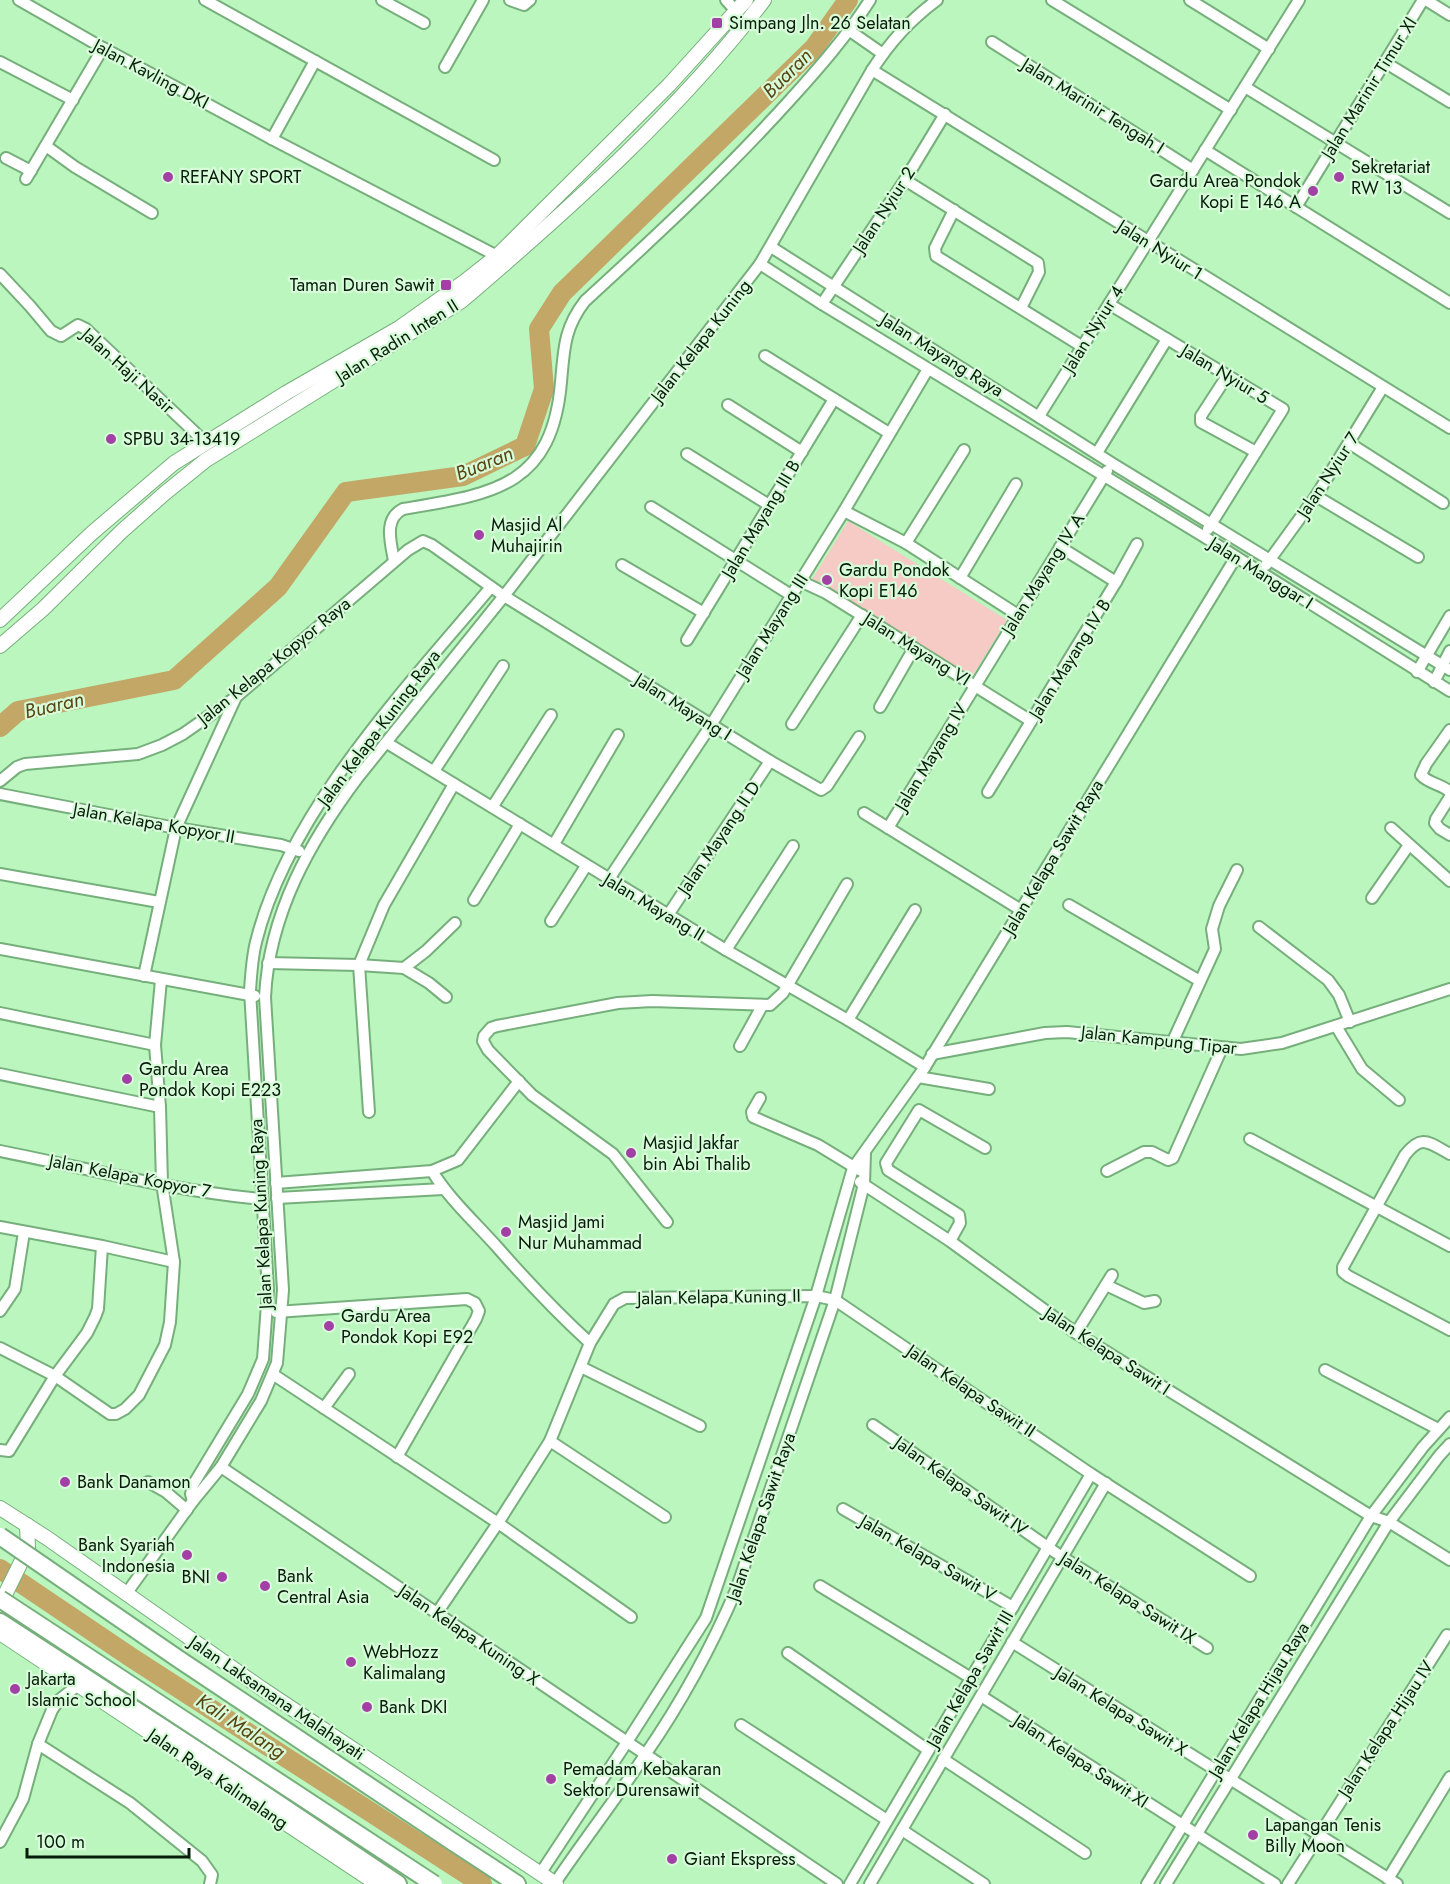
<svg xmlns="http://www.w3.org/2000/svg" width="1450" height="1884" viewBox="0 0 1450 1884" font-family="Jost,sans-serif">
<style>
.green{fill:#f6cac5}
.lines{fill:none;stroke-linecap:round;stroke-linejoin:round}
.river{stroke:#c3a767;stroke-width:20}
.minor-casing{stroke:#76af7b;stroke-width:14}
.major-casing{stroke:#76af7b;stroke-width:16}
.highway-casing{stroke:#76af7b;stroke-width:20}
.minor{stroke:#fff;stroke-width:10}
.major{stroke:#fff;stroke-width:14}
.highway{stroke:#fff;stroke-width:16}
.highway-bridge-casing{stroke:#76af7b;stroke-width:20;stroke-linecap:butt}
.highway-bridge{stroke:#fff;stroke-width:16}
.poi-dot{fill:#a340a6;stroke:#d8fcda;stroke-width:2}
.labels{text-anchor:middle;stroke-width:4.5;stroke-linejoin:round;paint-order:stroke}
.poi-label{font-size:18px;fill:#061d09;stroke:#d8fcda;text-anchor:start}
.street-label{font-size:18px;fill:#061d09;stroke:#d8fcda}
.water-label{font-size:20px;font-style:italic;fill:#594513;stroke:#d8fcda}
</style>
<rect width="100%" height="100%" fill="#baf6be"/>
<polygon class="green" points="848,521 1007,620 970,680 811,581"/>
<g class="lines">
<g class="river">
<polyline points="0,727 18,711 174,680 278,587 346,492 463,476 525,446 544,389 539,329 562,293 814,48 848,0"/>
<polyline points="0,1569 132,1658 482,1884"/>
</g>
<g class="minor-casing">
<g id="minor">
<polyline points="19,0 103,48 272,139 497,256"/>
<polyline points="205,0 494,160"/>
<polyline points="382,0 424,23"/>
<polyline points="510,0 524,5 530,0"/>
<polyline points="726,0 736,11"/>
<polyline points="1052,0 1231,110"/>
<polyline points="1190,0 1269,49"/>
<polyline points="1426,0 1450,15"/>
<polyline points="850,31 883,54"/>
<polyline points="992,42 1193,170"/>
<polyline points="0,62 73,100"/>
<polyline points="1386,63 1450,102"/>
<polyline points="445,67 483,0"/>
<polyline points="872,70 1450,428"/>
<polyline points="1245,87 1450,213"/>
<polyline points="272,139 315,61"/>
<polyline points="46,146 75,167 152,213"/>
<polyline points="1205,150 1450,303"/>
<polyline points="6,158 31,171"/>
<polyline points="26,179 103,48"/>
<polyline points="905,180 1038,263 1039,272 1021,308"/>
<polyline points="1296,207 1423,0"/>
<polyline points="954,210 935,248 936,256 1083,347"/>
<polyline points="771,247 1113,464 1450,670"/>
<polyline points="760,264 822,304 1203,536 1450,691"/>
<polyline points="0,274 30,306 51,331 61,336 78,325 86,329 205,442"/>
<polyline points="822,304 905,180 945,114"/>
<polyline points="1109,304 1283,409 1208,529"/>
<polyline points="765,356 889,433"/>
<polyline points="1227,376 1201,416 1201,422 1256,452"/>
<polyline points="728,405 802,452"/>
<polyline points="1039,416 1299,0"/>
<polyline points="1349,443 1443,503"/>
<polyline points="1097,453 1167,339"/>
<polyline points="687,454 769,505"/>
<polyline points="1316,496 1418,557"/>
<polyline points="651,507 791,595"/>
<polyline points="844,511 906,543 1018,615"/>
<polyline points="906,543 964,450"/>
<path d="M394 561C391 543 383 519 403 509 492 494 552 488 561 382 564 349 564 328 585 301 656 236 726 171 790 100 819 68 847 36 870 0"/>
<polyline points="622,565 704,613"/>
<polyline points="1266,565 1316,496 1383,387"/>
<polyline points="960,578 1016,484"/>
<polyline points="800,581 826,593 1031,721"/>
<polyline points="1116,582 1137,544"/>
<polyline points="687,640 834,399"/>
<polyline points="1417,672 1450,616"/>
<polyline points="1434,682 1450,651"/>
<polyline points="880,707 914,648"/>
<polyline points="792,724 862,615"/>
<path d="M1450 730 1426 764 1421 775C1429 784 1442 784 1450 792"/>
<polyline points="387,743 726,950 848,1020 925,1067"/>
<polyline points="434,771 503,666"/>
<polyline points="0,781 17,767 25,764 138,754 162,745 183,734 236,697 408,550 423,541 432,545 504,596 770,761 821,790 827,786 859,737"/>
<polyline points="988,792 1116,582 1060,547"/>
<polyline points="0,794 176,828 281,845 299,851"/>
<polyline points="1450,797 1436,819 1435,823 1440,829 1450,835"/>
<polyline points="493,806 551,715"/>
<polyline points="864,813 1021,910"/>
<polyline points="888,828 1107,471"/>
<polyline points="1391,828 1450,881"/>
<polyline points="554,844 618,735"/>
<polyline points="0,874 159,902"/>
<polyline points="609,879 711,725 844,511 928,369"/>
<polyline points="1372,898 1409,845"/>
<polyline points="474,900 520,824"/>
<polyline points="1069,905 1200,981"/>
<polyline points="668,915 770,761"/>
<polyline points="551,921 586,866"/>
<polyline points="1259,927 1328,980 1339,995 1350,1022"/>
<polyline points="0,949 255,996"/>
<polyline points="726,950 793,846"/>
<polyline points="268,963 359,965 404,968 429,983 446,997"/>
<polyline points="404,968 426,951 455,923"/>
<polyline points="144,976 176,828 236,697"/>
<polyline points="0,1013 155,1045"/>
<polyline points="848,1020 915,910"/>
<polyline points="1336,1026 1362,1069 1399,1100"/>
<polyline points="1172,1043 1215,949 1212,929 1219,906 1237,870"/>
<polyline points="740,1046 762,1006"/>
<polyline points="932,1054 1045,1033 1067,1032 1241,1049 1282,1043 1450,989"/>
<polyline points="0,1074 160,1107"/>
<polyline points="918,1077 989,1089"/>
<polyline points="760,1098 752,1112 753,1117 818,1145 859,1170"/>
<polyline points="369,1112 359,965 384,905 454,784"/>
<polyline points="1250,1139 1450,1246"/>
<path d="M0 1151C86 1168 174 1191 261 1199"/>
<path d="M1450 1154C1429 1143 1422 1133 1405 1155L1343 1267V1272L1348 1276 1450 1330"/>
<path d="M432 1171C450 1200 475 1222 498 1248 527 1281 557 1313 590 1343"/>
<polyline points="1107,1171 1144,1152 1152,1152 1168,1160 1173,1158 1222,1048"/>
<polyline points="860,1182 950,1241 1076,1333 1371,1516 1389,1522 1450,1560"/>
<polyline points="276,1183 432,1171 458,1160 519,1081"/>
<polyline points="277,1198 443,1189"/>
<polyline points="667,1222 613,1154 532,1095 488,1050 483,1041 484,1036 491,1028 497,1026 618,1003 652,1001 770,1005 783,993 847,884"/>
<polyline points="0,1227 102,1246 174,1262"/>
<polyline points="950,1241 960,1223 959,1215 888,1170 886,1163 919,1110 985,1148"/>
<polyline points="1106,1285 1144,1303 1155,1301"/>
<polyline points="0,1311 15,1289 24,1232"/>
<polyline points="276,1312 467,1299 475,1303 479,1311 476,1319 397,1457"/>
<polyline points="1076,1333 1112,1275"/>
<polyline points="0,1348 55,1376 110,1414 116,1414 125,1409 139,1395 165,1345 170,1322 174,1262 162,1183 160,1107 155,1045 161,980"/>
<polyline points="581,1367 700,1426"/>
<polyline points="1325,1370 1438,1429"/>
<polyline points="274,1375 498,1523 631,1617"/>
<polyline points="324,1408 349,1374"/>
<polyline points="873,1425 1062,1557 1207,1648"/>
<polyline points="550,1441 665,1517"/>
<polyline points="0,1450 9,1451 55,1376 87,1333 95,1317 98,1309 102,1246"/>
<polyline points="221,1467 837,1884"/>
<polyline points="148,1482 166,1492 187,1510"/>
<path d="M193 1501 191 1494 193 1485 248 1394 263 1359 268 1290 250 991C251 975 252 958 256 942 288 812 407 687 491 587"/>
<polyline points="843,1509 1013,1607"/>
<polyline points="820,1586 971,1678"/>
<path d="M126 1594 193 1501 221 1467 261 1401 277 1363 283 1290 265 997C269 914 310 841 359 776L504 596 760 264 872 70C891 41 909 21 937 0"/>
<polyline points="437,1613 498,1523 550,1441 590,1343 614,1304 625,1298 816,1296 835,1300 1091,1474 1250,1576"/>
<polyline points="1012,1642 1397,1884"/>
<polyline points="788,1653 928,1750"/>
<polyline points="981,1696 1275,1884"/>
<polyline points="741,1725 887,1820"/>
<polyline points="38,1744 130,1803 202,1861 212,1875 210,1884"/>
<polyline points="943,1759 1085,1853"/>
<polyline points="902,1830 984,1884"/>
<polyline points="0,1842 23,1799 38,1744 52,1710 58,1701 78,1685"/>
<polyline points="540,1874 627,1742 706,1618 816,1296 853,1168 925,1067 1236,557"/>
<polyline points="1388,1879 1450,1777"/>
<path d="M555 1883C584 1840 616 1799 645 1755 681 1703 711 1648 736 1590L835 1300 864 1184 865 1153"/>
<polyline points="850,1884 1091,1474"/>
<polyline points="870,1884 1106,1483"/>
<polyline points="1147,1884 1371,1516 1423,1447 1450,1417"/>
<polyline points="1166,1884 1389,1522 1439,1456 1450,1444"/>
<polyline points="1288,1884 1447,1635"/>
</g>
</g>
<g class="major-casing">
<g id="major">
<polyline points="0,620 92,533 174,463 286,393 399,328 464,282 497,256 669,85 746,0"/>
<path d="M0 646 43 609 122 531 165 493 206 460 460 302 472 292C576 203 680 109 764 0"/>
<polyline points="0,1508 47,1538 261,1688 556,1884"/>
<polyline points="0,1605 28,1548 27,1525"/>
<polyline points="0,1633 377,1884"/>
</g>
</g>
<g class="highway-casing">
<g id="highway">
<polyline points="0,1622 231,1772 398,1884"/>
<polyline points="453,1842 517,1884"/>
</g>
</g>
<use href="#minor" class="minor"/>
<use href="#major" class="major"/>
<use href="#highway" class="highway"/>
<g class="highway-bridge-casing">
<g id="highway-bridge">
<polyline points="0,1536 177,1658 453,1842"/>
<polyline points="0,1599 434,1884"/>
</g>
</g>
<use href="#highway-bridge" class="highway-bridge"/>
</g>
<g class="poi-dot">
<rect x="711" y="17" width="12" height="12" rx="3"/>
<circle cx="168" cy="177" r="6"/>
<circle cx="1339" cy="177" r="6"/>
<circle cx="1313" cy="191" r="6"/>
<rect x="440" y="279" width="12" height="12" rx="3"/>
<circle cx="111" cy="439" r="6"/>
<circle cx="479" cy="535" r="6"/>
<circle cx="827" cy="580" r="6"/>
<circle cx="127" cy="1079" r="6"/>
<circle cx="631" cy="1153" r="6"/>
<circle cx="506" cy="1232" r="6"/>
<circle cx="329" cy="1326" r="6"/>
<circle cx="65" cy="1482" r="6"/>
<circle cx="187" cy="1555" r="6"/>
<circle cx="222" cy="1577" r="6"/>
<circle cx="265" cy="1586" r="6"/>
<circle cx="351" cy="1662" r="6"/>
<circle cx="15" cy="1689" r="6"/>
<circle cx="367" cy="1707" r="6"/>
<circle cx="551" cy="1779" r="6"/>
<circle cx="1253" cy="1835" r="6"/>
<circle cx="672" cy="1859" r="6"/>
</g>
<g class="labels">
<g class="poi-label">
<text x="729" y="29">Simpang Jln. 26 Selatan</text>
<text x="1351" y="173">Sekretariat<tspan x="1351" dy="21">RW 13</tspan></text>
<text x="180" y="183">REFANY SPORT</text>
<text x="1301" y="187" text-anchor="end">Gardu Area Pondok<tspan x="1301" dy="21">Kopi E 146 A</tspan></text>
<text x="434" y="291" text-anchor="end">Taman Duren Sawit</text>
<text x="123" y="445">SPBU 34-13419</text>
<text x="491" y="531">Masjid Al<tspan x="491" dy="21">Muhajirin</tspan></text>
<text x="839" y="576">Gardu Pondok<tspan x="839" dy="21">Kopi E146</tspan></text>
<text x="139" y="1075">Gardu Area<tspan x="139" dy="21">Pondok Kopi E223</tspan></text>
<text x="643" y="1149">Masjid Jakfar<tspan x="643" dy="21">bin Abi Thalib</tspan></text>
<text x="518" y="1228">Masjid Jami<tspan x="518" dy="21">Nur Muhammad</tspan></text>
<text x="341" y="1322">Gardu Area<tspan x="341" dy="21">Pondok Kopi E92</tspan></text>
<text x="77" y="1488">Bank Danamon</text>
<text x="175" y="1551" text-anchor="end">Bank Syariah<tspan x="175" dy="21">Indonesia</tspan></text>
<text x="277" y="1582">Bank<tspan x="277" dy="21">Central Asia</tspan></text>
<text x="210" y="1583" text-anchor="end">BNI</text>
<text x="363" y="1658">WebHozz<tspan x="363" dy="21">Kalimalang</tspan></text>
<text x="27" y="1685">Jakarta<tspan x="27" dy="21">Islamic School</tspan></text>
<text x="379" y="1713">Bank DKI</text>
<text x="563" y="1775">Pemadam Kebakaran<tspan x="563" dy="21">Sektor Durensawit</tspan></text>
<text x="1265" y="1831">Lapangan Tenis<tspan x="1265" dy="21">Billy Moon</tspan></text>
<text x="684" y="1865">Giant Ekspress</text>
</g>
<g class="street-label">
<text transform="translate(151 74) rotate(28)" y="6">Jalan Kavling DKI</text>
<text transform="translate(1369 88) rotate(-58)" y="6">Jalan Marinir Timur XI</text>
<text transform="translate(1093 106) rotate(32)" y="6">Jalan Marinir Tengah I</text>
<text transform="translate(884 210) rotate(-57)" y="6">Jalan Nyiur 2</text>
<text transform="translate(1160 250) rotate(32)" y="6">Jalan Nyiur 1</text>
<text transform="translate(1093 329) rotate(-58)" y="6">Jalan Nyiur 4</text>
<text transform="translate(397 341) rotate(-32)" y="6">Jalan Radin Inten II</text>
<text transform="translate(701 341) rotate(-52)" y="6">Jalan Kelapa Kuning</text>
<text transform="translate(942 355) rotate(32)" y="6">Jalan Mayang Raya</text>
<text transform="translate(128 371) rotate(42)" y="6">Jalan Haji Nasir</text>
<text transform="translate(1225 374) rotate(31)" y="6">Jalan Nyiur 5</text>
<text transform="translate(1328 475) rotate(-57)" y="6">Jalan Nyiur 7</text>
<text transform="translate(761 519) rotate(-59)" y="6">Jalan Mayang III B</text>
<text transform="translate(1261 573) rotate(32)" y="6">Jalan Manggar I</text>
<text transform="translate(1043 574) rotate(-58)" y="6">Jalan Mayang IV A</text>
<text transform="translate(772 626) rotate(-58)" y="6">Jalan Mayang III</text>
<text transform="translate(917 649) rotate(32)" y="6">Jalan Mayang VI</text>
<text transform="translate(1070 659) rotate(-58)" y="6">Jalan Mayang IV B</text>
<text transform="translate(274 661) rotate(-39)" y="6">Jalan Kelapa Kopyor Raya</text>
<text transform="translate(683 707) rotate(32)" y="6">Jalan Mayang I</text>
<text transform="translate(379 728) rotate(-53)" y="6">Jalan Kelapa Kuning Raya</text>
<text transform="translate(931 757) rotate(-59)" y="6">Jalan Mayang IV</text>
<text transform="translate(154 823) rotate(10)" y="6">Jalan Kelapa Kopyor II</text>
<text transform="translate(719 838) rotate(-56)" y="6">Jalan Mayang II D</text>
<text transform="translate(1053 857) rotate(-59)" y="6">Jalan Kelapa Sawit Raya</text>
<text transform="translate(654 907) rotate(31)" y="6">Jalan Mayang II</text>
<text transform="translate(1159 1040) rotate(6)" y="6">Jalan Kampung Tipar</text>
<text transform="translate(130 1176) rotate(11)" y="6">Jalan Kelapa Kopyor 7</text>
<text transform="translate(261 1214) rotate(-93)" y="6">Jalan Kelapa Kuning Raya</text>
<text transform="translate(719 1297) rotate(-1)" y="6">Jalan Kelapa Kuning II</text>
<text transform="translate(1107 1351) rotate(33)" y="6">Jalan Kelapa Sawit I</text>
<text transform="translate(971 1391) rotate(34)" y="6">Jalan Kelapa Sawit II</text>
<text transform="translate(961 1486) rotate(35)" y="6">Jalan Kelapa Sawit IV</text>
<text transform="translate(761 1517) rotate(-71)" y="6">Jalan Kelapa Sawit Raya</text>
<text transform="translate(928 1558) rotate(30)" y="6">Jalan Kelapa Sawit V</text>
<text transform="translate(1128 1598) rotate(32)" y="6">Jalan Kelapa Sawit IX</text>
<text transform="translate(469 1635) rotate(34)" y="6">Jalan Kelapa Kuning X</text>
<text transform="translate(970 1679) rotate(-60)" y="6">Jalan Kelapa Sawit III</text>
<text transform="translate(277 1698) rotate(34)" y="6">Jalan Laksamana Malahayati</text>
<text transform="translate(1259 1700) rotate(-59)" y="6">Jalan Kelapa Hijau Raya</text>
<text transform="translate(1121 1711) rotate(32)" y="6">Jalan Kelapa Sawit X</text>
<text transform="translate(1386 1729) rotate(-57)" y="6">Jalan Kelapa Hijau IV</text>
<text transform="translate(1081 1761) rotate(33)" y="6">Jalan Kelapa Sawit XI</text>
<text transform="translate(218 1779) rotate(34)" y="6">Jalan Raya Kalimalang</text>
</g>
<g class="water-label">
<text transform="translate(787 73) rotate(-45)" y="7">Buaran</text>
<text transform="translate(484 463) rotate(-22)" y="7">Buaran</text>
<text transform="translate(54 705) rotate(-13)" y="7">Buaran</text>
<text transform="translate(241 1726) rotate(33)" y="7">Kali Malang</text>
</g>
</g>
<path d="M27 1848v9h162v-9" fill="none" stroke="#061d09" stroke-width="3"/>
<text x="36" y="1848" font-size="18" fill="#061d09" stroke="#d8fcda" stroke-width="4.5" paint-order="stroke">100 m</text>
</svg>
